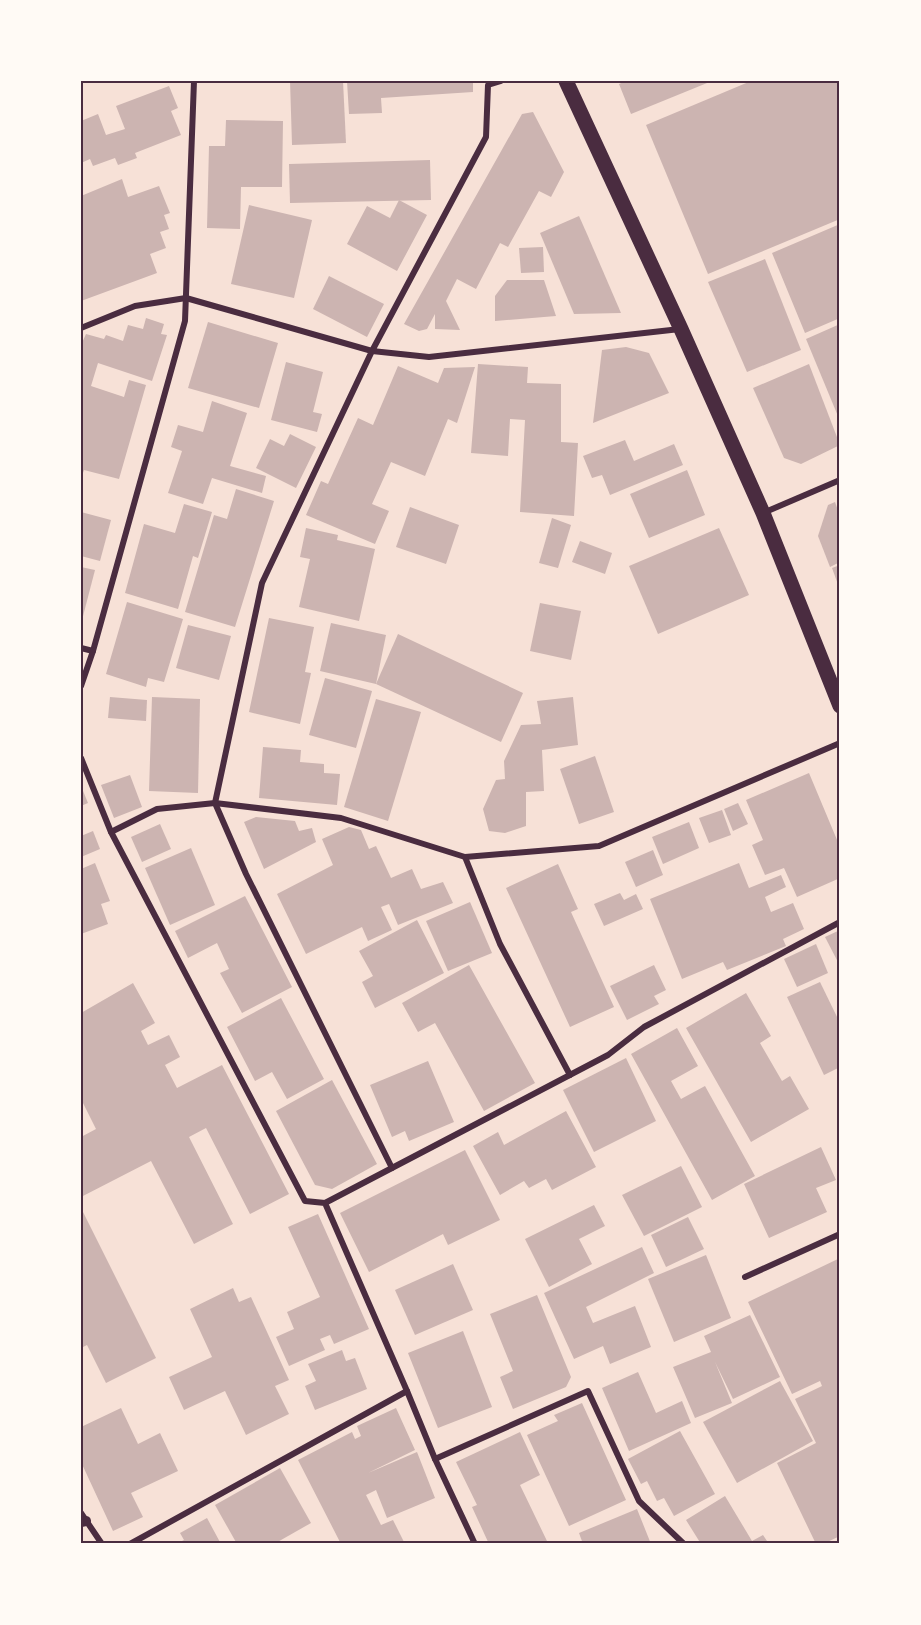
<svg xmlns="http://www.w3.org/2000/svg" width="921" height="1625" viewBox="0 0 921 1625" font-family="'Titillium Web',sans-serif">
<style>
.building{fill:#ccb4b1}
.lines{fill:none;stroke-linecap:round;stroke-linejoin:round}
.minor{stroke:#4a2c40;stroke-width:6}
.tertiary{stroke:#4a2c40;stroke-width:10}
.primary{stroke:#4a2c40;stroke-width:15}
.neatline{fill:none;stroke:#4a2c40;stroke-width:2}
</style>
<rect width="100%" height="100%" fill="#f7e1d7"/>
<g class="building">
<polygon points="290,81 343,81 346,143 292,145"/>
<polygon points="347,81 473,81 473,92 381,98 382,113 349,114"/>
<polygon points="626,81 712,81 631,114 619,84"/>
<polygon points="751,81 840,81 840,219 708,274 646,125"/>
<polygon points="169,86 178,108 171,111 181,135 135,153 137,158 118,165 115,158 93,166 90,159 81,163 81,121 98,114 106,135 125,129 116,106"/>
<polygon points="533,112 564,172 551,197 539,191 508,247 500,243 476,289 457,279 446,301 460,330 435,329 435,314 427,329 419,331 404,324 522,114"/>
<polygon points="226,120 283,121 282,187 241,187 240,229 207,228 209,146 225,146"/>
<polygon points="430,160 431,200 290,203 289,164"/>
<polygon points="122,179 128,197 159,186 170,213 164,215 169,229 160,232 166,248 150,254 157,273 81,301 81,196"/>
<polygon points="399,200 427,215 397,271 347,244 367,206 390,218"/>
<polygon points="249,205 312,220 294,298 231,284"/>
<polygon points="579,216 587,234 621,313 574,314 540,233"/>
<polygon points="840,224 840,248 837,249 840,255 840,318 805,333 772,253"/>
<polygon points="543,247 544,272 521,273 519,248"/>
<polygon points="765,259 801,350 747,372 708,282"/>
<polygon points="329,276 384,304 367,337 313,309"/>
<polygon points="507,280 544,280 556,316 495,321 495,296"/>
<polygon points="146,318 164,324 161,334 167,335 152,381 98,363 91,386 124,397 129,380 146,385 119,479 84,470 81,479 81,345 86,334 104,339 106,335 123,341 128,325 143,329"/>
<polygon points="208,322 278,343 259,408 188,388"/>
<polygon points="840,324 840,421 806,339"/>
<polygon points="626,347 649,353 669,393 593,423 602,350"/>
<polygon points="286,362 323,372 313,412 322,414 317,432 271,420"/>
<polygon points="478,364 528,367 527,383 561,384 561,442 578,443 574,516 520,512 525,420 510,419 508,456 471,453"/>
<polygon points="809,364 840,445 801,464 784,458 753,388"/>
<polygon points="398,366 438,383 444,368 475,367 457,423 448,419 425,476 391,462 372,504 389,511 375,544 306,515 321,481 328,484 358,418 373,425"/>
<polygon points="212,401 247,413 230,466 266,476 262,493 212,478 203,504 168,493 182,451 171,447 178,425 203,432"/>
<polygon points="290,434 316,447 296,488 256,468 270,439 284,446"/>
<polygon points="625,440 634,461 674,444 683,465 610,495 602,475 592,478 583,456"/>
<polygon points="687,470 705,515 649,538 630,494"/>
<polygon points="236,489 274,501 235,627 185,612 214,515 227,519"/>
<polygon points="835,502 840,516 840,562 830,567 818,536 828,505"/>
<polygon points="184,504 212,512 198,558 193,556 178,609 125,593 144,524 175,533"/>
<polygon points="410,507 459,525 446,564 396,547"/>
<polygon points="81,512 111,520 100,561 81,556"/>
<polygon points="552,518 571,525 558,568 539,563"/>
<polygon points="306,528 338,535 337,540 375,549 359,621 299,607 310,559 300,557"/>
<polygon points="719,528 749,595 658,634 629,566"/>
<polygon points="580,541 612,553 605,574 572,562"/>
<polygon points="840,565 840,590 832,568"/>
<polygon points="81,567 95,570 82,620 81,620"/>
<polygon points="127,602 183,619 164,682 148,678 146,687 106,674"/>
<polygon points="540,603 581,611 571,660 530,651"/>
<polygon points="269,618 314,627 305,672 311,673 300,724 249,712"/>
<polygon points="331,623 386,635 376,684 320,671"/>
<polygon points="188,625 231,636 219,680 176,668"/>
<polygon points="398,634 523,693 501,742 376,684"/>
<polygon points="325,678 372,691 356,748 309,735"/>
<polygon points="110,697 147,700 146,721 108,718"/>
<polygon points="152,697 200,699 198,793 149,791"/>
<polygon points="573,697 578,745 542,750 544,791 526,792 526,826 505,833 489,831 483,809 496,780 505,779 504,761 521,725 541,724 537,701"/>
<polygon points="376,699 421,712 388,821 344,807"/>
<polygon points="263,747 301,750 300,762 324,764 324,773 340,774 337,805 259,798"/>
<polygon points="595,756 614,812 579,824 560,769"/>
<polygon points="809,773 840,847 840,878 797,897 784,868 765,875 752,845 763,840 746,800"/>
<polygon points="130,775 142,807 114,818 101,785"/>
<polygon points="81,786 88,803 81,806"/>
<polygon points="738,803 748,824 733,831 724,809"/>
<polygon points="722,810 731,835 709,843 699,818"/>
<polygon points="256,817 295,821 299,831 312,828 316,842 264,869 244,822"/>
<polygon points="689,822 699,848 663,864 652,837"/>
<polygon points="160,824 171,849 142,862 131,837"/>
<polygon points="349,827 361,830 369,849 376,846 391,878 412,869 421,889 443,882 453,903 398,925 389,904 381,907 392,930 368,941 362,927 306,954 277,894 333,865 322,839"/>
<polygon points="93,831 100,849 81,857 81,836"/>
<polygon points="191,848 215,905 170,925 145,868"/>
<polygon points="653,850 663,875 636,887 625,862"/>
<polygon points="95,863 110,901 101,904 108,924 81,934 81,869"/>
<polygon points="739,863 749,888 781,875 786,887 765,897 771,912 793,903 804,929 783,939 786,946 727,970 723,962 682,979 650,899"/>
<polygon points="558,864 578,909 571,912 614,1007 570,1027 506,888"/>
<polygon points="620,893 624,900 636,894 643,909 604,926 594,904"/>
<polygon points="245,896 292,987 242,1013 220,973 229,969 217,943 188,958 175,931"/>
<polygon points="470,902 492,953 448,971 426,921"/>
<polygon points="417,920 444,973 375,1008 362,982 373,976 359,951"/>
<polygon points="840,930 840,966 825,937"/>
<polygon points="816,944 828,973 797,987 784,959"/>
<polygon points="469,965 535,1083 484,1111 435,1023 418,1032 402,1003"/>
<polygon points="654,965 666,990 654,996 659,1004 627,1020 610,986"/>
<polygon points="820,982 840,1023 840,1067 824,1075 787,997"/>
<polygon points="133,983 155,1023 141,1031 148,1045 169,1035 180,1057 165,1065 177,1088 222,1065 289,1194 250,1214 206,1128 189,1137 233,1224 194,1244 151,1161 81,1197 81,1137 96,1129 81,1099 81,1013"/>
<polygon points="746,993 771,1036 760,1043 782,1081 790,1076 809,1109 751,1142 686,1028"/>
<polygon points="281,998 324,1079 287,1099 272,1072 255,1081 227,1027"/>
<polygon points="677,1028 698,1066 671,1081 681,1099 705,1086 755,1176 712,1200 631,1054"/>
<polygon points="626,1058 656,1121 594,1152 563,1090"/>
<polygon points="428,1061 454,1122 409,1141 405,1131 392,1137 370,1085"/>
<polygon points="332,1080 377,1164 332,1189 315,1185 276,1111"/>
<polygon points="566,1111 596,1167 552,1190 546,1179 529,1188 524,1181 500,1195 473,1146 498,1132 504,1145"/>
<polygon points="821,1147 836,1180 816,1188 827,1212 769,1238 744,1184"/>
<polygon points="465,1150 500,1220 448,1245 443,1234 369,1272 340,1213"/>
<polygon points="681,1166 702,1207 644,1236 622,1195"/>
<polygon points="594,1205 605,1226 579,1239 592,1264 549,1287 525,1239"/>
<polygon points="81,1208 156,1358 106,1383 87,1345 81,1348"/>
<polygon points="318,1214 369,1329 334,1344 330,1335 320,1339 325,1350 289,1366 276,1337 294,1329 287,1312 320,1297 288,1227"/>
<polygon points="688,1217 704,1249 666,1267 651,1235"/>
<polygon points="642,1247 654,1273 586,1307 593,1323 635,1306 651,1347 610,1364 603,1346 574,1359 544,1293"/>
<polygon points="706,1255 731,1318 674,1342 648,1279"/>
<polygon points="840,1258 840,1536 823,1544 816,1544 777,1463 816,1443 795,1399 822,1386 820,1381 792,1394 748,1302"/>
<polygon points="453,1264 473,1310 415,1335 395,1290"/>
<polygon points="233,1288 239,1302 251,1297 289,1380 275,1386 289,1414 246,1435 225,1391 184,1410 169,1377 212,1357 190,1309"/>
<polygon points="537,1295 571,1377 566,1387 513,1409 500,1377 513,1371 490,1314"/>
<polygon points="750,1315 780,1377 733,1399 715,1362 732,1403 695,1418 673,1367 711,1352 704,1336"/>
<polygon points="463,1331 492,1407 438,1428 408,1353"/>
<polygon points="342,1350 346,1361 355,1358 367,1389 315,1410 305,1386 316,1381 308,1364"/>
<polygon points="638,1372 656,1413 682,1401 691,1423 629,1451 602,1388"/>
<polygon points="780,1381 813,1441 737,1483 703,1422"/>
<polygon points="582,1403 626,1500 569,1526 527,1435 558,1421 554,1415"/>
<polygon points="121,1408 138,1444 160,1433 178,1471 131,1493 143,1517 113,1531 81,1462 81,1427"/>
<polygon points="396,1408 415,1450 368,1473 417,1452 435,1498 387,1518 376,1490 366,1495 381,1525 393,1520 405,1544 341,1544 298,1460 352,1432 355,1439 361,1436 357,1426"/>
<polygon points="680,1431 715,1494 674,1516 664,1498 657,1501 647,1481 641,1484 628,1459"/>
<polygon points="520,1432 540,1475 520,1485 547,1541 542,1544 489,1544 472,1507 477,1505 456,1462"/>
<polygon points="280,1468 311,1523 274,1544 237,1544 215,1505"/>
<polygon points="725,1496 752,1541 763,1535 769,1544 701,1544 686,1520"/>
<polygon points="637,1509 651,1544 583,1544 579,1533"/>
<polygon points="207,1518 221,1544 176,1544 184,1540 180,1533"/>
</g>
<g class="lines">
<g class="minor">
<polyline points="501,81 488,85 486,137 372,351 429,357 680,329"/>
<polyline points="81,328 135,306 186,298 372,351 262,583 215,803 157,809 111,832"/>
<polyline points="763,513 840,480"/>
<polyline points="81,648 93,651"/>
<polyline points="81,686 93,651 185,321 194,81"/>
<polyline points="81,758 111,832 305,1201 325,1203 407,1391"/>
<polyline points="215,803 341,818 465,857 599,846 840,743"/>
<polyline points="215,803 246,874 392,1168"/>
<polyline points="465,857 500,944 570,1075"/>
<polyline points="325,1203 608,1055 644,1027 840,922"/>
<polyline points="745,1277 840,1234"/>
<polyline points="435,1459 588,1391 639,1501 684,1544"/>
<polyline points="81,1513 102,1544"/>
<polyline points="130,1544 407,1391 435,1459 475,1544"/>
</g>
<polyline class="tertiary" points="81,1522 86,1521"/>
<polyline class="primary" points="566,81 681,329 763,513 840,706"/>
</g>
<rect width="921" height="1625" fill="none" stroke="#fffaf5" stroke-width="165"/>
<rect x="82" y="82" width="756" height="1460" class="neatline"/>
</svg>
